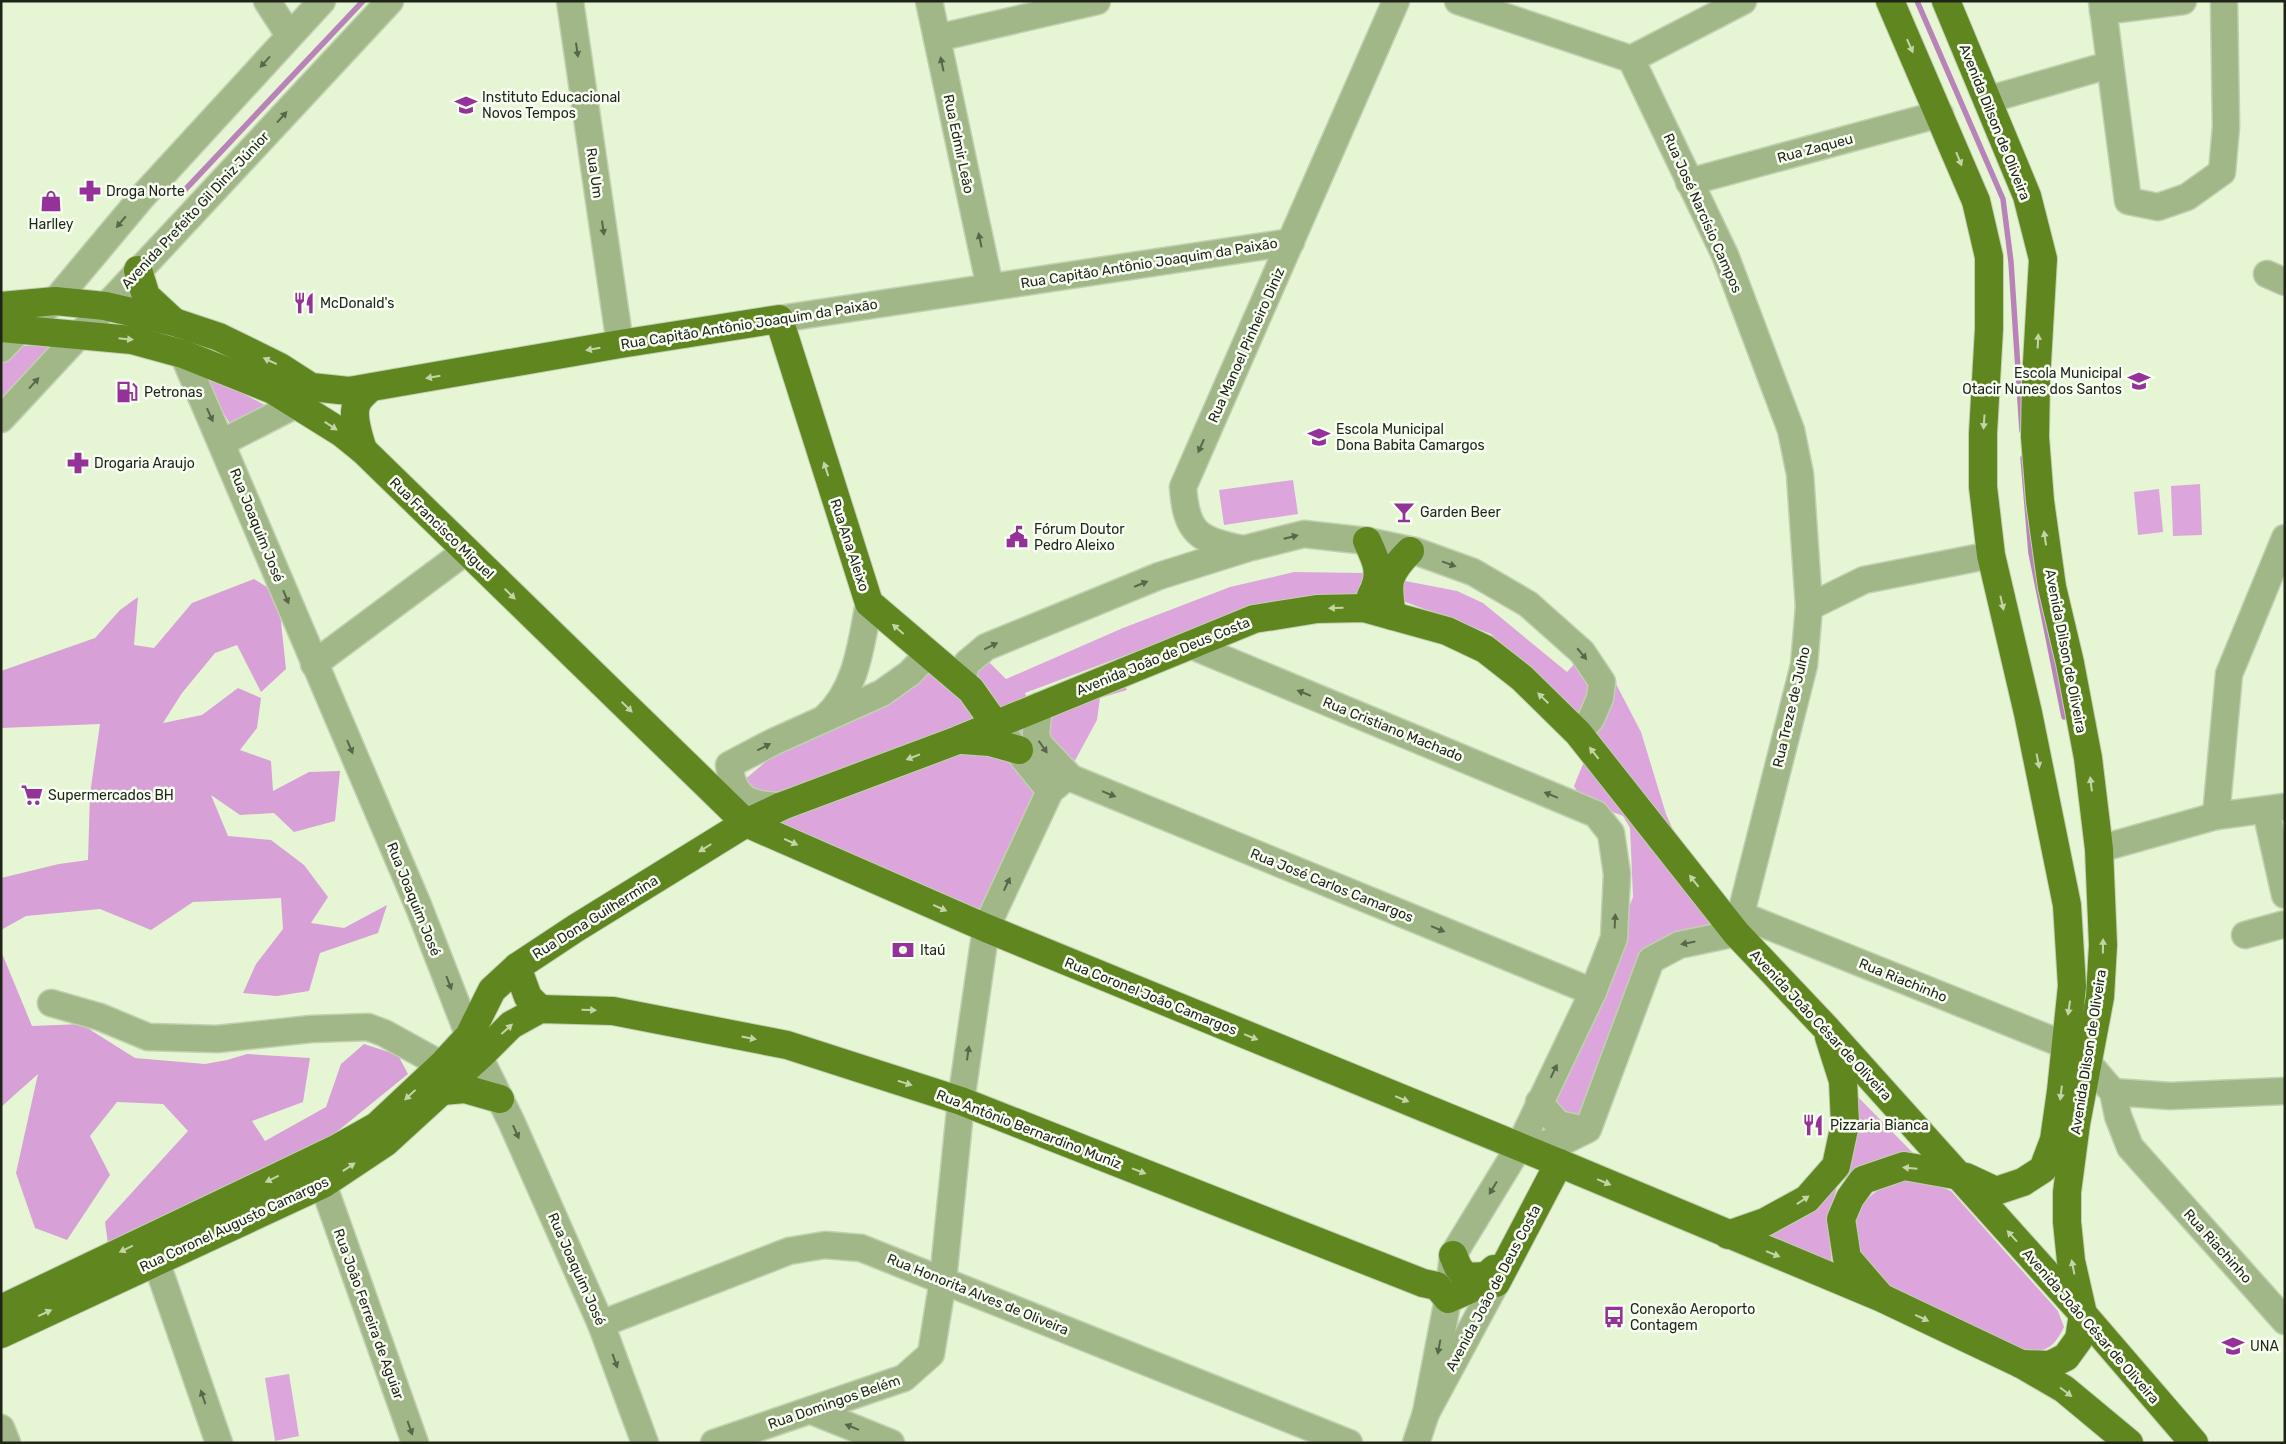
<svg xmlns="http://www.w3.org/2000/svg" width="2286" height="1444" viewBox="0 0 2286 1444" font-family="Rubik,sans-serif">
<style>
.green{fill:#dca6dc}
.forest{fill:#d7a0d7}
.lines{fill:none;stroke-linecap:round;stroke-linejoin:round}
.stream{stroke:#b883b8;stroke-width:5.5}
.minor-casing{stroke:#c2d0b2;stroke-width:29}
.major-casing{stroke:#c2d0b2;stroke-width:30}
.minor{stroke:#a1b787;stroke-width:26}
.major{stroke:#608620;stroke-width:28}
.oneway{fill:#c3d5a8}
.oneway2{fill:#59664a}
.labels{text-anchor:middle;stroke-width:5;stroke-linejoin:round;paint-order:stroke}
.poi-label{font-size:14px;fill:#1e2418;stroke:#f8fff2;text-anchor:start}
.street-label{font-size:14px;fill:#1e2418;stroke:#f8fff2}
</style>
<rect width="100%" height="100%" fill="#e6f6d4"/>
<g class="green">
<polygon points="54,345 1,404 1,364 20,346"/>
<polygon points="198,369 270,408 254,420 230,424"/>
<polygon points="1293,480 1298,514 1224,525 1219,490"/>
<polygon points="2200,484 2202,535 2173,536 2171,486"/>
<polygon points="2159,489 2163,532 2138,535 2134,492"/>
<polygon points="1294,572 1364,573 1457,591 1483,603 1567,672 1586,651 1615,682 1641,732 1666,814 1716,925 1649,947 1578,1118 1550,1107 1633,897 1630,828 1623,816 1582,800 1574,786 1594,737 1491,634 1403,601 1249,609 1025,693 1034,718 1121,678 1127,690 1100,698 1097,720 990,917 797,842 743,781 769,759 894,702 935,668 987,660 1006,679 1123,628 1230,587"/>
<polygon points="1858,1097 1913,1153 1873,1161 1838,1183 1828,1221 1832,1264 1756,1237 1856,1128"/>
<path d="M1903 1181H1927L1951 1191 2058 1311 2064 1327C2053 1349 2047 1351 2023 1352L1889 1289 1857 1249 1852 1221C1868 1195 1874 1189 1903 1181Z"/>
<polygon points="289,1374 299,1436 275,1441 265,1378"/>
</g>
<g class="forest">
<polygon points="254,579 278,594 286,669 261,692 237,645 215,653 182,693 163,723 202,715 238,688 261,698 257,728 240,750 271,761 273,791 309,772 340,771 335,821 294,832 274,813 240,815 211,795 228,836 271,840 304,865 328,897 311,923 344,928 387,905 378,933 320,953 309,991 277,996 243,993 256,964 283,929 281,898 193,902 151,930 100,909 26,916 1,930 1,878 59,864 88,860 90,794 100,724 1,728 1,671 95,638 120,610 138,597 134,645 154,648 192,603"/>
<polygon points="1,951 32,1026 81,1024 135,1058 205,1064 227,1060 247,1054 310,1058 303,1102 252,1121 265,1141 326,1107 341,1064 364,1044 398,1055 408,1074 323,1143 108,1244 105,1222 188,1131 163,1104 117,1102 90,1136 110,1175 67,1240 35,1228 16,1173 38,1074 1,1107"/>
</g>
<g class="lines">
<g class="stream">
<polyline points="1917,1 2003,199 2011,262 2022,431"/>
<polyline points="182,193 363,1"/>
<polyline points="2023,458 2031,553 2064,717"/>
</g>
<g class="minor-casing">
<g id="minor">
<polyline points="267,1 289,35"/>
<polyline points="570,1 620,344"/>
<polyline points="929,1 990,287"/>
<polyline points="1458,1 1631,59 1725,255 1791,430 1800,474 1809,607 1804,665 1736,933 1679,945 1651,960 1588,1129 1564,1141 1519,1147"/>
<polyline points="2102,1 2128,201 2158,207 2187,197 2222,172 2226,127 2224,1"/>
<polyline points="2103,11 2183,1"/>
<polyline points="937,38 1097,1"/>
<polyline points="1631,59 1743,1"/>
<polyline points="1987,100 2109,65"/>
<polyline points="1689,182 1940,114"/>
<polyline points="2267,274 2285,282"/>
<polyline points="779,319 1291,242"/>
<polyline points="1,349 19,330 55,301 142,197 322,1"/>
<polyline points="183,354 418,905 469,1036 511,1121 601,1324 645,1443"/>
<polyline points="1,419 390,1"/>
<polyline points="223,442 297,404 308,390"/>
<path d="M1243 549C1199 541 1186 533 1183 487L1396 1"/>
<polyline points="1809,607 1864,580 1991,555"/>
<polyline points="1190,645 1596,814 1611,833 1617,874 1614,938 1593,992 1519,1147 1453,1255 1448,1299 1426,1413"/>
<polyline points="314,664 466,551"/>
<polyline points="961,681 967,663 986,647 1159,576 1248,548 1304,534 1367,541 1415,551 1473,572 1528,604 1582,652 1602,682 1600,698 1591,719 1578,733"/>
<polyline points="1039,706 1036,734 1039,744 1071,778"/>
<path d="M825 718C857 689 861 644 869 603"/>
<polyline points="1003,733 1050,791"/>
<path d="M782 806C749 805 734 800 729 765L773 742 882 693 910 673 928 654"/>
<polyline points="2266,811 2285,895"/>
<polyline points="2216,816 2229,674 2285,538"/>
<polyline points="2099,849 2216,816 2285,807"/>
<polyline points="1741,915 2065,1045"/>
<polyline points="2245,935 2285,924"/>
<polyline points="51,1003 100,1017 148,1037 217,1039 311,1029 368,1027 384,1033 442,1065"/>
<polyline points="2088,1063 2113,1092 2118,1116 2130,1147 2285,1321"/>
<polyline points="2113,1092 2170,1096 2285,1091"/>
<polyline points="1539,1102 1558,1124 1585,1130"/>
<polyline points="323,1184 415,1443"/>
<polyline points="156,1261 219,1443"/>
<polyline points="601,1324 789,1251 825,1245 861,1248 1349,1443"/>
<polyline points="812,1411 891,1443"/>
<polyline points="1,1428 7,1443"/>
<polyline points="714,1443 904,1378 931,1354 943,1280 961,1101 986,928 1050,791 1063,780 1071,778 1593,992"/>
<polyline points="1416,1443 1426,1413 1496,1283"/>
</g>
</g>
<g class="major-casing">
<g id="major">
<polyline points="1946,1 2027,196 2043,259 2036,380 2035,437 2040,501 2052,587 2070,663 2088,758 2099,849 2103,945 2100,997 2076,1124 2067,1192 2067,1222 2071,1261 2083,1314 2079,1339 2066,1357 2050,1365 2021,1364"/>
<polyline points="138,270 146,296 173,321"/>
<polyline points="1,306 55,301 105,306 174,322 219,337 280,367 311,387 349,391 620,344 779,319 869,603 971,690 995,724"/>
<polyline points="1,328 132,340 183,354 273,390 342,433 363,450 746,823 986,928 1559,1163 1882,1298 2021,1364 2064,1389 2129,1443"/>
<path d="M363 450C359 437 351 416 357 403 359 398 366 392 370 388"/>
<path d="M1367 541C1377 562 1383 574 1371 596"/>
<path d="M1392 616C1387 583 1386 575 1410 551"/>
<polyline points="962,740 990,742 1019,750"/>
<polyline points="517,967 528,997 540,1009"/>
<polyline points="442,1091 465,1089 500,1099"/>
<polyline points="1728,1235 1765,1222 1807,1199 1836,1166 1845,1124 1843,1081 1829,1037"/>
<polyline points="1453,1255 1458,1267 1466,1277 1486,1276 1494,1269"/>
<polyline points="1879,1295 1847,1258 1841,1219 1850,1198 1863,1180 1904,1166 1966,1177 1996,1191 2023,1182 2043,1169 2054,1140 2061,1091 2072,986 2067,905 2028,713 1991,555 1983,487 1983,433 1989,329 1989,257 1976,201 1890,1"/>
<polyline points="1,1309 336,1149 377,1126 442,1065 469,1036 492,990 517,967 576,928 746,823 782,806 958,740 1254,619 1317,609 1364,608 1447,631 1485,649 1522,678 1578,733 1736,933 1826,1028 2083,1314 2194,1443"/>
<polyline points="1,1334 323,1184 386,1142 480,1056 511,1025 540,1009 613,1011 787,1045 961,1101 1423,1283 1437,1286 1448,1299 1475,1287 1496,1283 1559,1163"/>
</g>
</g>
<use href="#minor" class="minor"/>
<use href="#major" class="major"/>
</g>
<defs><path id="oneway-solid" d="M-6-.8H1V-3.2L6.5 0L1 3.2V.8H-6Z" transform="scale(1.25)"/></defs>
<g class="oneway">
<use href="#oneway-solid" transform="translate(1910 46) rotate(66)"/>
<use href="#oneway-solid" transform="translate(1959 159) rotate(68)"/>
<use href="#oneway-solid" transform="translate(126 339) rotate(6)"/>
<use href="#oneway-solid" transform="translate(2038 341) rotate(-87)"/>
<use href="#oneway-solid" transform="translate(593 349) rotate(170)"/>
<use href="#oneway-solid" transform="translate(270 361) rotate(-155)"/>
<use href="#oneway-solid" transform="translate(433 377) rotate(170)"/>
<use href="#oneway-solid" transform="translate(1984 422) rotate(94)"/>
<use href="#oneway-solid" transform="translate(331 426) rotate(33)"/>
<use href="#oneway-solid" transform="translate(826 469) rotate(-108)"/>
<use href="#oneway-solid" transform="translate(2045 538) rotate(-98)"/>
<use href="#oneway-solid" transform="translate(510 594) rotate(44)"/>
<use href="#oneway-solid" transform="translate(2002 603) rotate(77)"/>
<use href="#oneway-solid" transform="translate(1336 608) rotate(179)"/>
<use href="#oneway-solid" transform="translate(898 629) rotate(-139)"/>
<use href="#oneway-solid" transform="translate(1543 698) rotate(-136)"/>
<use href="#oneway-solid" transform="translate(627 707) rotate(44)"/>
<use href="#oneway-solid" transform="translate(1594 753) rotate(-128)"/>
<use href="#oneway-solid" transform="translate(913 757) rotate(159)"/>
<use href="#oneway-solid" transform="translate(2038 761) rotate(79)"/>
<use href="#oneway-solid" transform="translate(2091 784) rotate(-97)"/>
<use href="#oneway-solid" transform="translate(791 842) rotate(24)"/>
<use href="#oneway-solid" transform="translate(705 848) rotate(148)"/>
<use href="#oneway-solid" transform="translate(1694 881) rotate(-128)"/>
<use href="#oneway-solid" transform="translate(940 908) rotate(24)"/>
<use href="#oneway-solid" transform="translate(2103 946) rotate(-89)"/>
<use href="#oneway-solid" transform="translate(2069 1008) rotate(98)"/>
<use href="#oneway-solid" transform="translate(589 1010) rotate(1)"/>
<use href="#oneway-solid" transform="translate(507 1029) rotate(-42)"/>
<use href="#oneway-solid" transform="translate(1251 1037) rotate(22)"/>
<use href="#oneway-solid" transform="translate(749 1038) rotate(11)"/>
<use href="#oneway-solid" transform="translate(905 1083) rotate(18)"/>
<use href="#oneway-solid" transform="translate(2061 1093) rotate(97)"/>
<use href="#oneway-solid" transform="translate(410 1095) rotate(137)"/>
<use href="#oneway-solid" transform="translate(1402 1099) rotate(22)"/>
<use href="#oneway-solid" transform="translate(349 1167) rotate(-34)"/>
<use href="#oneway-solid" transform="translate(1910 1168) rotate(-175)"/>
<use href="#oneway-solid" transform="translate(1139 1171) rotate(21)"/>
<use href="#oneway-solid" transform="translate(272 1179) rotate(154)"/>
<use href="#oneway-solid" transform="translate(1604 1182) rotate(23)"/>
<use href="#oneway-solid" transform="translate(1803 1200) rotate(-34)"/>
<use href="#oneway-solid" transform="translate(2012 1236) rotate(-132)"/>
<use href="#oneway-solid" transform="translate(126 1249) rotate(154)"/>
<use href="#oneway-solid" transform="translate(1773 1254) rotate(22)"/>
<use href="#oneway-solid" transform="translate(2073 1267) rotate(-101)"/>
<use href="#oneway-solid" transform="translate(45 1313) rotate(-25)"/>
<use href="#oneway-solid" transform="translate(1922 1318) rotate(25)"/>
<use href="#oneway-solid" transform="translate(2066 1392) rotate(37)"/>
</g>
<g class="oneway2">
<use href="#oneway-solid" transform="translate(577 50) rotate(82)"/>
<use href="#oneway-solid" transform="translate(265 62) rotate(132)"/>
<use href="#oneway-solid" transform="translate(942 64) rotate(-102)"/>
<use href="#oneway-solid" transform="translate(282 117) rotate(-48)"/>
<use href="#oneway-solid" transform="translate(121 222) rotate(130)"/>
<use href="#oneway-solid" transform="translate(603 228) rotate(82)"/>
<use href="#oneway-solid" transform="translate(980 240) rotate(-102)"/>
<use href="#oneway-solid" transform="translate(34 383) rotate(-48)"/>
<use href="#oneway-solid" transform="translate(210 415) rotate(66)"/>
<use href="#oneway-solid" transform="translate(1201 446) rotate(114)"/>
<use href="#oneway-solid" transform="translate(1291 537) rotate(-14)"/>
<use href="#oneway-solid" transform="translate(1449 564) rotate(20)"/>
<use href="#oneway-solid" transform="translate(1141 584) rotate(-22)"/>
<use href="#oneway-solid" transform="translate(286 597) rotate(68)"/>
<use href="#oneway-solid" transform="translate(991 646) rotate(-26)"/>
<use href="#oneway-solid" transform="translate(1582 654) rotate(50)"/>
<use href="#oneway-solid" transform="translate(1304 693) rotate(-158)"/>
<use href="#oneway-solid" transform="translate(350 747) rotate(67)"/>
<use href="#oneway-solid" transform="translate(764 747) rotate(-27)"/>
<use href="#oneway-solid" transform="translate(1043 747) rotate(55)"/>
<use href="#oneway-solid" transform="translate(1109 794) rotate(22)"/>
<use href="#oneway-solid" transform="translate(1551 795) rotate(-158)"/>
<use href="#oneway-solid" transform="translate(1007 884) rotate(-65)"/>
<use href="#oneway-solid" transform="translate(1615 921) rotate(-87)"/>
<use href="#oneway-solid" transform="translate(1438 929) rotate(22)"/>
<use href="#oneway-solid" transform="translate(1688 943) rotate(169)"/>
<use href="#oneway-solid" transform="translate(449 983) rotate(69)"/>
<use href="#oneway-solid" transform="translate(968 1053) rotate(-82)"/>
<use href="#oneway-solid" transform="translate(1554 1071) rotate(-64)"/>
<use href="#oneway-solid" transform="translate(516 1132) rotate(66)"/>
<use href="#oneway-solid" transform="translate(1493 1188) rotate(121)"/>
<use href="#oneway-solid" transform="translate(1439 1347) rotate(101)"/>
<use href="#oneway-solid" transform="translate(615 1361) rotate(70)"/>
<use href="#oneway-solid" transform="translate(203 1397) rotate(-109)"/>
<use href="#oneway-solid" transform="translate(852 1427) rotate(-158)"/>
<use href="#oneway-solid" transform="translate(410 1428) rotate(70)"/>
</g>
<defs>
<g id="school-bare" transform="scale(1.725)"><path d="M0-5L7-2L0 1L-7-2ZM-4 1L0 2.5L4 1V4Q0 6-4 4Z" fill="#953299" stroke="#f8fff2" stroke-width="2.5" paint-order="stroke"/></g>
<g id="pharmacy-bare" transform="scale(1.725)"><path d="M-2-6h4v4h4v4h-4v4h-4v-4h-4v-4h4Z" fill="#953299" stroke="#f8fff2" stroke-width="2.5" paint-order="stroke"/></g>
<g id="shop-bare" transform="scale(1.725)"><path d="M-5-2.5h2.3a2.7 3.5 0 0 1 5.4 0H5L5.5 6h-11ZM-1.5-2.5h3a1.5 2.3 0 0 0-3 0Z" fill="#953299" stroke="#f8fff2" stroke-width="2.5" paint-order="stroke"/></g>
<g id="restaurant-bare" transform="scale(1.725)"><path d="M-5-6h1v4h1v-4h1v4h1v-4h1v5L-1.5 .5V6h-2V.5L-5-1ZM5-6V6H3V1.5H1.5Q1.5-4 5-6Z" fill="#953299" stroke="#f8fff2" stroke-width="2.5" paint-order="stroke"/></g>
<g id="fuel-bare" transform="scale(1.725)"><path d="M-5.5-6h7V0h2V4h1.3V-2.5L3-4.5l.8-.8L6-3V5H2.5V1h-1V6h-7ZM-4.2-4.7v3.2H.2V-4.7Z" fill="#953299" stroke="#f8fff2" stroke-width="2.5" paint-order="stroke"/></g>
<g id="bar-bare" transform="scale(1.725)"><path d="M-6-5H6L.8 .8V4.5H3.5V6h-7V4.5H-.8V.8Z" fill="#953299" stroke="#f8fff2" stroke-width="2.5" paint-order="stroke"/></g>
<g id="civic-bare" transform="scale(1.725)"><path d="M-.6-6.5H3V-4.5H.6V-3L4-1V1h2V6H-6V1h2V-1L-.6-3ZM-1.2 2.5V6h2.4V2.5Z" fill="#953299" stroke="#f8fff2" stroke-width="2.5" paint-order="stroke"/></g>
<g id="supermarket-bare" transform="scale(1.725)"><path d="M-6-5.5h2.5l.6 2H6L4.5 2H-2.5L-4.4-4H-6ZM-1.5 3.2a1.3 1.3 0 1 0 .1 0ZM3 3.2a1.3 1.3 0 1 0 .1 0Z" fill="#953299" stroke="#f8fff2" stroke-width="2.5" paint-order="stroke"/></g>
<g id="bank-bare" transform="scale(1.725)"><path d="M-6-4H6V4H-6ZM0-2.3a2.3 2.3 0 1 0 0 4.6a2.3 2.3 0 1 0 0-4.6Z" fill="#953299" stroke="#f8fff2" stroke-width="2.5" paint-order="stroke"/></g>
<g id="bus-bare" transform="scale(1.725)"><path d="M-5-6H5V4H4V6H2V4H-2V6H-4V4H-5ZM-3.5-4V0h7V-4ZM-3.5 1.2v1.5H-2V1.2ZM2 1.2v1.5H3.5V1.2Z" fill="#953299" stroke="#f8fff2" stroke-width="2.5" paint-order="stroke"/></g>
<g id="university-bare" transform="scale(1.725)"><path d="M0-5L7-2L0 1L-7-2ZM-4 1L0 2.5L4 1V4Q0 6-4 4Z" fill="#953299" stroke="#f8fff2" stroke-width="2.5" paint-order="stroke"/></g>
</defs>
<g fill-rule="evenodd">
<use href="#school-bare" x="466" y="105"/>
<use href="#pharmacy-bare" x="90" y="191"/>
<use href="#shop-bare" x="51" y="201"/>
<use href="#restaurant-bare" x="304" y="303"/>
<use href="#school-bare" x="2139" y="381"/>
<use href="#fuel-bare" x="127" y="392"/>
<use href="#school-bare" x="1319" y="437"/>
<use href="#pharmacy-bare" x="78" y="463"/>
<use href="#bar-bare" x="1404" y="512"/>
<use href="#civic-bare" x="1017" y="537"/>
<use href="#supermarket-bare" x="32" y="795"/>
<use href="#bank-bare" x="903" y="950"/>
<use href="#restaurant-bare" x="1813" y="1125"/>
<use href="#bus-bare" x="1614" y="1317"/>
<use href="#university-bare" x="2233" y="1346"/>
</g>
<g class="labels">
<g class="poi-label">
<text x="482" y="102">Instituto Educacional<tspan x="482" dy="16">Novos Tempos</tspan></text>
<text x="106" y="196">Droga Norte</text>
<text x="51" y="229" text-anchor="middle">Harlley</text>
<text x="320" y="308">McDonald's</text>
<text x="2122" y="378" text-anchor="end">Escola Municipal<tspan x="2122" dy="16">Otacir Nunes dos Santos</tspan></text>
<text x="144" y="397">Petronas</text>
<text x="1336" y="434">Escola Municipal<tspan x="1336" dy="16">Dona Babita Camargos</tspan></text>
<text x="94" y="468">Drogaria Araujo</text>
<text x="1420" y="517">Garden Beer</text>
<text x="1034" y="534">Fórum Doutor<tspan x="1034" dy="16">Pedro Aleixo</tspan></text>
<text x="48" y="800">Supermercados BH</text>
<text x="920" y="955">Itaú</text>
<text x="1830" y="1130">Pizzaria Bianca</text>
<text x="1630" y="1314">Conexão Aeroporto<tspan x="1630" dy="16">Contagem</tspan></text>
<text x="2250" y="1351">UNA</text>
</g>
<g class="street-label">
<text transform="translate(1995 122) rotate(68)" y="5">Avenida Dilson de Oliveira</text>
<text transform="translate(959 144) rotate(78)" y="5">Rua Edmir Leão</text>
<text transform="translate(1815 148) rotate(-15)" y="5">Rua Zaqueu</text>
<text transform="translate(595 173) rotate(82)" y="5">Rua Um</text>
<text transform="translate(195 210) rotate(-47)" y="5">Avenida Prefeito Gil Diniz Júnior</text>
<text transform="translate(1703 213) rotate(66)" y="5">Rua José Narcísio Campos</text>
<text transform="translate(1149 263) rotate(-9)" y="5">Rua Capitão Antônio Joaquim da Paixão</text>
<text transform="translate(749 324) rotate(-9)" y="5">Rua Capitão Antônio Joaquim da Paixão</text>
<text transform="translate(1246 345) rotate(-66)" y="5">Rua Manoel Pinheiro Diniz</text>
<text transform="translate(257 525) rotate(68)" y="5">Rua Joaquim José</text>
<text transform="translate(442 528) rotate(44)" y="5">Rua Francisco Miguel</text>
<text transform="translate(850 545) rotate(72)" y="5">Rua Ana Aleixo</text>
<text transform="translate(2066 651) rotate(79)" y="5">Avenida Dilson de Oliveira</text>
<text transform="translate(1163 656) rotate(-22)" y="5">Avenida João de Deus Costa</text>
<text transform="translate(1791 707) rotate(-77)" y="5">Rua Treze de Julho</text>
<text transform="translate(1393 729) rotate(22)" y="5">Rua Cristiano Machado</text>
<text transform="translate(1332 885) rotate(22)" y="5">Rua José Carlos Camargos</text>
<text transform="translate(414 899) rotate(68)" y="5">Rua Joaquim José</text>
<text transform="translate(595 917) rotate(-32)" y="5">Rua Dona Guilhermina</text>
<text transform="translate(1903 980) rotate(22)" y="5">Rua Riachinho</text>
<text transform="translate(1151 996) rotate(22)" y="5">Rua Coronel João Camargos</text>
<text transform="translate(1821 1025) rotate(47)" y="5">Avenida João César de Oliveira</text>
<text transform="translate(2088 1052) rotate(-81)" y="5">Avenida Dilson de Oliveira</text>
<text transform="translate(1029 1129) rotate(21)" y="5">Rua Antônio Bernardino Muniz</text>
<text transform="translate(234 1224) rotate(-25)" y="5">Rua Coronel Augusto Camargos</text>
<text transform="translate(2218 1246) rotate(48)" y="5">Rua Riachinho</text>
<text transform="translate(577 1269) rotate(66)" y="5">Rua Joaquim José</text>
<text transform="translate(1493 1288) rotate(-62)" y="5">Avenida João de Deus Costa</text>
<text transform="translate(978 1294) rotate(22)" y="5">Rua Honorita Alves de Oliveira</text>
<text transform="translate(369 1314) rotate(70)" y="5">Rua João Ferreira de Aguiar</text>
<text transform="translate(2091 1326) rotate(49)" y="5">Avenida João César de Oliveira</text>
<text transform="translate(834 1402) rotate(-19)" y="5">Rua Domingos Belém</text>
</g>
</g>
<rect width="2286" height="1444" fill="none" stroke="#1e2418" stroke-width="5"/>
</svg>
